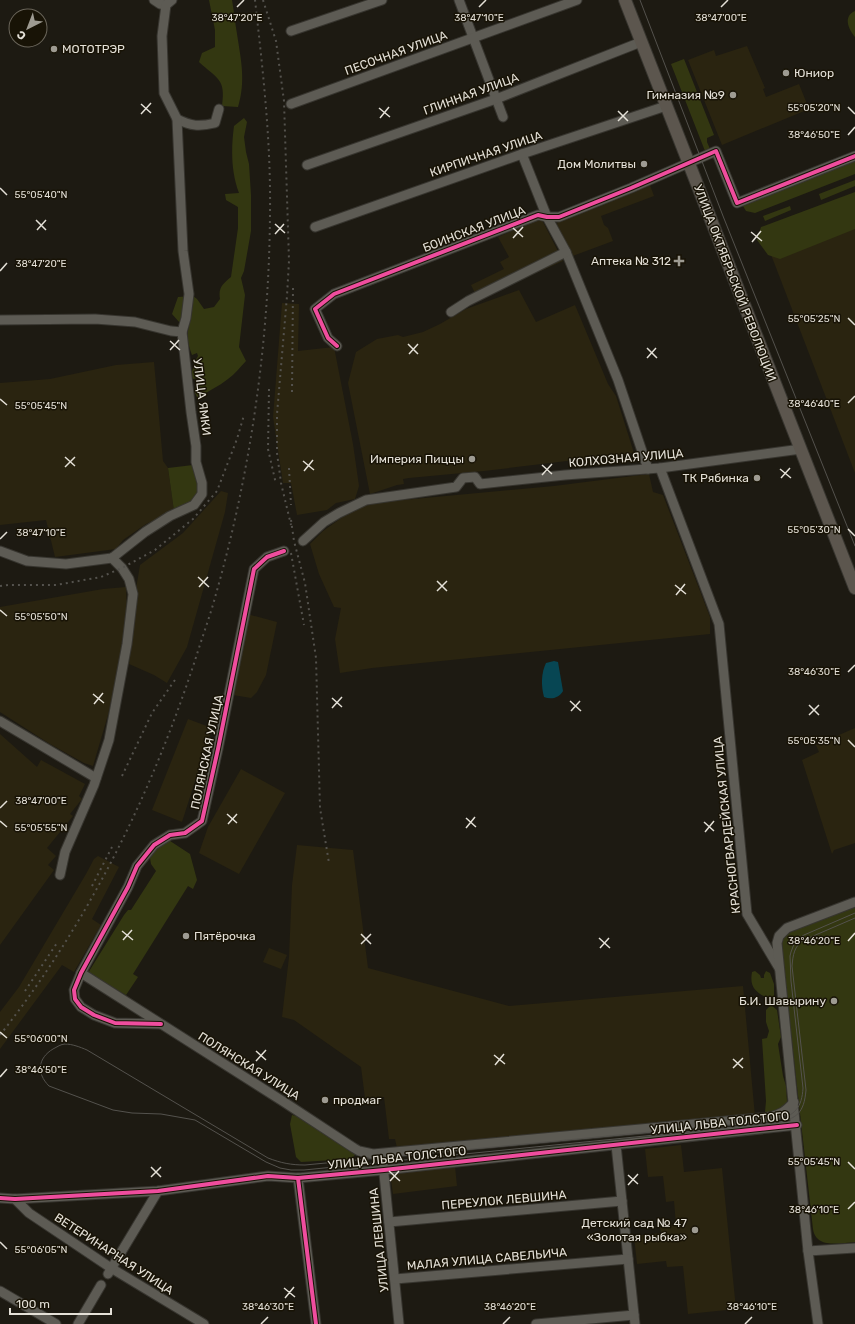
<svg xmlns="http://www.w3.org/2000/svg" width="855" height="1324" viewBox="0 0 855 1324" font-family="Rubik,sans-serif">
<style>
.built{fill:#2a2410}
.green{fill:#333711}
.water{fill:#074653}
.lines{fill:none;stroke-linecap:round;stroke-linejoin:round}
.minor-casing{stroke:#37352f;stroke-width:11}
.major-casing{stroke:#37352f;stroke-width:14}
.minor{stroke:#5d5b54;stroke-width:9}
.major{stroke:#5c564e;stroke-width:12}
.tram{stroke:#54524d;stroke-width:1}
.rail{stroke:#54524d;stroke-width:2;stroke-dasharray:2 4;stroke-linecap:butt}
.cycleway-casing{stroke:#181306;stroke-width:6}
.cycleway{stroke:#ef4d9e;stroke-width:4}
.ticks{fill:none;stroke:#e4e0d7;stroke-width:1.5}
.poi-dot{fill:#9e9b92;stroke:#181306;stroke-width:1.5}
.labels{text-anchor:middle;stroke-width:3;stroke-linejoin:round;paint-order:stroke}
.poi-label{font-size:12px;fill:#e4e0d7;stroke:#181306;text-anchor:end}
.street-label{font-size:12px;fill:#e4e0d7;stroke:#181306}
.ticks-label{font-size:10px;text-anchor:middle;fill:#e4e0d7;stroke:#181306;stroke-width:3;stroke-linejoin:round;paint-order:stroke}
</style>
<rect width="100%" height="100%" fill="#1d1a12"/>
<g class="built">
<polygon points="747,46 765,88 763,89 766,97 799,84 809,109 722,145 688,60 714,50 716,56"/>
<polygon points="650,185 654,196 601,216 604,225 608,228 613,241 570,257 559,233 557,224 558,220"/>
<polygon points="541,218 563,261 478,299 471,285 504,269 500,262 509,257 498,237"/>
<polygon points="855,219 855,473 770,252"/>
<polygon points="519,290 536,322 575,305 608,384 616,396 634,453 484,471 409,478 403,479 404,484 397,485 370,494 348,383 356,352 377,339 398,335 403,337 423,332 440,324 466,309"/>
<polygon points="282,303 299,304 298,351 334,347 353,444 359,486 355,499 336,503 327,510 297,515 291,483 283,483 273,417"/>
<polygon points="154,362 163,461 168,468 174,511 146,524 123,540 116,549 55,557 46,520 0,525 0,383 50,379 116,365"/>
<polygon points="649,474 653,492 663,495 710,617 710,634 372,668 340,673 335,639 341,608 334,607 319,574 310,544 323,531 354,509 364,504 379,502 414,499 554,486"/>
<polygon points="221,491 228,493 225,512 187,647 167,683 154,675 129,664 135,619 136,589 140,565 183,533"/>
<polygon points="126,587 127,614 119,666 108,715 93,766 84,763 50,744 0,712 0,607 103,589"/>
<polygon points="247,614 277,622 266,675 257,692 251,698 233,695"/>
<polygon points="188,719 212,728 182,822 152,810"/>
<polygon points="855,728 855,843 834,850 832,854 802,760 819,752 816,745"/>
<polygon points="0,734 37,767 41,760 85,784 79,796 82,799 70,814 73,816 47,848 56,856 48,865 54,870 0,945"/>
<polygon points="241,769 285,793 239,874 199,853 208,827"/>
<polygon points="297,845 353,850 368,968 509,1006 743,986 755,1116 397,1148 395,1139 389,1139 384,1097 365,1098 361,1067 294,1020 282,1017 289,957 292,885"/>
<polygon points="98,856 119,867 92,919 101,925 74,972 62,965 0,1049 0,1012 19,987 86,874 94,859"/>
<polygon points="269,948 287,955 281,969 263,962"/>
<polygon points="681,1145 684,1172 722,1168 736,1309 688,1314 683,1266 667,1267 666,1261 637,1264 634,1236 661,1233 660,1227 676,1225 674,1201 666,1202 663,1176 648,1177 645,1149"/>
<polygon points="455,1166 457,1186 393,1194 390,1173"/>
</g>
<g class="green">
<path d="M209 0H232C234 11 235 23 237 34 241 60 246 81 238 107L222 106C226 78 217 79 199 62L202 53 215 47V30Z"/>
<path d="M855 11V37C848 29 843 16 855 11Z"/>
<polygon points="684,59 714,135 707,138 707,142 710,149 705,151 671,64"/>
<path d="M244 118 247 122 244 137 246 152 249 164 251 195V231L244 271 241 278 245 295 239 347 246 361C240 367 235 374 228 379 218 387 207 391 198 399L194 391 201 377 193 379 191 375 195 361 198 356 197 353 192 355C188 344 186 337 189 326L180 323 172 314 178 297 193 296 197 299 204 309 214 307 220 299C218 287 223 284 231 277L238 228V207L226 200 225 194 239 193C231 172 231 149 234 126Z"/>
<polygon points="855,160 855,174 755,213 746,211 743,206 744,203"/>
<polygon points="855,180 855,186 821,200 819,194"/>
<polygon points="855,192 855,229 780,259 768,255 757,240 761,227"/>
<polygon points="790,206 791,210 765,221 763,216"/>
<polygon points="193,465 199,491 190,507 174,511 168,468"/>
<polygon points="167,839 190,854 197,880 193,889 188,886 133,974 138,977 126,995 88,973 124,915 128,910 131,910 156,871 151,864 150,858 161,842"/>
<path d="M855 906V1242C840 1243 816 1249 813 1229L781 944 786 933Z"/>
<path d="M755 971 760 975 761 978H764V975L766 971 770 973 774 984V998L770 1000C757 992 749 989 752 972Z"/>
<polygon points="771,1005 777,1010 781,1037 778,1044 783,1076 786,1086 787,1102 784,1107 772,1113 765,1112 766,1101 762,1039 767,1038 769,1031 766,1022 766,1010"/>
<polygon points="292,1115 300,1117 356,1154 351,1159 301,1162 296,1157 290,1124"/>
</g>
<path class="water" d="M554 661 558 662 563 691C559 698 551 700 544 697 541 686 541 673 546 663Z"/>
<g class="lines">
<g class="minor-casing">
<g id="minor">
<polyline points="154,0 160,4 166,5"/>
<polyline points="459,0 503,117"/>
<polyline points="291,31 382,0"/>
<polyline points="291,104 577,0"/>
<path d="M177 119C191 126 199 127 215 123L219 109"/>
<polyline points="522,154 547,217 566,252 618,380 648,469"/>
<polyline points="307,165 496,99 641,42"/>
<polyline points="315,227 522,154 666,106"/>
<polyline points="451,312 468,301 566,252"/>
<polyline points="0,320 95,319 135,322 171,331 182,332"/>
<polyline points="337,346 328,338 315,309 334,294 538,215 547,217 559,217 631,188 716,151 737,203 855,156"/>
<polyline points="660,468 719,624 747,914 779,968"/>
<polyline points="303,541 324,522 339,513 366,500 456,487 463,478 475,477 480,484 565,475 660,468 801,449"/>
<polyline points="0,551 27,561 66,564 112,558"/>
<polyline points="112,558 145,532 170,516 194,505 202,494 202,483 196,462 196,446 191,412 182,332 186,318 189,294 183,251 177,119 164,93 162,36 166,5 172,0"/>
<polyline points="0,721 96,778"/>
<polyline points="60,875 65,852 94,785 109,740 127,644 133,594 129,579 122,568 112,558"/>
<path d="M81 973 284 1102 354 1148 359 1151 373 1154 769 1117C781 1114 785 1112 794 1102"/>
<polyline points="160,1024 115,1023 94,1015 81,1007 75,999 74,990 81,973 128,887 137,866 154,845 170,835 185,833 202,821 218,749 254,569 267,557 284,551"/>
<polyline points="616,1145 635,1324"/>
<polyline points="382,1154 399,1324"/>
<polyline points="298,1178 316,1324"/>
<polyline points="0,1198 15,1199 158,1191 268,1176 298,1178 384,1170 797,1125"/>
<polyline points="15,1199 29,1213 111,1268 204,1324"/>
<polyline points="389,1222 622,1201"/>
<polyline points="808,1251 855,1248"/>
<polyline points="108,1274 158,1191"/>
<polyline points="395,1279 628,1259"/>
<polyline points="0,1291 56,1324"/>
<polyline points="78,1324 101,1285"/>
<polyline points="536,1324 634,1315"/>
<polyline points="818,1324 808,1251 777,943 779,936 787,928 855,902"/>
</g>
</g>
<g class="major-casing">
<polyline id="major" points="625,0 855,588"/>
</g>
<use href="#minor" class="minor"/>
<use href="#major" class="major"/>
<g class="tram">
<polyline points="640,0 723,216 855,546"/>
<path d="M855 913 804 935 799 938 794 944 791 952 790 956 791 981 803 1088C802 1107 795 1116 776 1120L305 1165C291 1165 281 1163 268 1158L87 1050C80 1047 72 1044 65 1044 61 1044 57 1047 53 1049 38 1058 36 1073 49 1086L113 1110 132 1113 161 1114 195 1120 266 1162 280 1168 291 1170H304L775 1123C797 1119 804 1113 806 1090L792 966C793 955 794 946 804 940L855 918"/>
</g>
<g class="rail">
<polyline points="263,0 276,41 284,101 289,261 287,296 277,414 277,453 281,483 291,525"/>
<polyline points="269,389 268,449 276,484"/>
<polyline points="292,392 293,288"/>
<polyline points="289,468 291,505"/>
<polyline points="291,520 294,541 305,583 316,658 320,808 329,863"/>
<polyline points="291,553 304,625"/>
<polyline points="0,586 9,585 56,585 101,577 122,568 155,550 193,519 217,491 237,439 244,415"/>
<polyline points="122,776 152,713 177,677"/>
<polyline points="92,886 112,847"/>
<polyline points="25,991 57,943"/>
<path d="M0 1035C90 921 154 789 198 651 204 632 211 613 216 594 251 470 269 342 270 214 271 142 263 71 255 0"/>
</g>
<g class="cycleway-casing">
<g id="cycleway">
<polyline points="337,346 328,338 315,309 334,294 538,215 547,217 559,217 631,188 716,151 737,203 855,156"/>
<polyline points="161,1024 115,1023 94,1015 81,1007 75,999 74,990 81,973 128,887 137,866 154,845 170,835 185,833 202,821 218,749 254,569 267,557 284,551"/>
<polyline points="298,1178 316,1324"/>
<polyline points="0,1198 15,1199 158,1191 268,1176 298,1178 384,1170 797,1125"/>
</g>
</g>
<use href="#cycleway" class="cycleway"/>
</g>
<path class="ticks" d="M237 7 244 0M479 7 486 0M721 7 728 0M141 104 151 113M848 107 855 114M379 108 390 117M618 111 628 121M141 114 151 103M380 118 389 107M618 121 628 111M848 135 855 127M0 188 7 195M36 220 46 230M275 224 285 233M513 228 523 237M37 230 46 220M751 232 762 241M275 234 284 224M513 238 523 227M752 242 761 231M0 271 7 263M848 318 855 325M170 341 180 350M408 344 418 354M647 348 657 358M170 350 179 340M409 354 418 344M647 358 656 348M0 399 7 405M848 403 855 396M65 457 75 466M303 461 314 470M542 465 552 474M65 467 75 457M780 469 791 478M304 471 313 460M542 475 552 464M781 478 790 468M848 529 855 536M0 539 7 532M198 577 209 587M437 581 447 591M675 585 686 594M199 587 208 577M437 591 447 581M676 595 685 584M0 610 7 616M848 672 855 665M93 694 104 703M332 698 342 707M570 701 581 711M94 704 103 693M809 705 819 715M332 708 342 697M571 711 580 701M809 715 819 705M848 740 855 747M0 808 7 801M227 814 237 823M466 818 476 827M0 821 7 827M704 822 714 831M228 824 237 814M466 828 475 817M705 832 714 821M122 931 133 940M361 934 371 944M599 938 610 948M123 940 132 930M848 941 855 933M361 944 371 934M600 948 609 938M0 1032 7 1038M256 1051 266 1060M494 1055 505 1064M733 1059 743 1068M256 1061 266 1050M495 1065 504 1054M733 1068 743 1058M0 1077 7 1069M848 1162 855 1169M151 1167 161 1177M389 1171 400 1181M628 1175 638 1184M151 1177 161 1167M390 1181 399 1171M628 1185 638 1174M848 1209 855 1202M0 1242 7 1249M284 1288 295 1297M285 1298 294 1287M261 1324 268 1317M503 1324 510 1317M745 1324 752 1317"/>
<g class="poi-dot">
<circle cx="54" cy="49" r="4"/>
<circle cx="786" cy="73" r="4"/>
<circle cx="733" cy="95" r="4"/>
<circle cx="644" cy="164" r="4"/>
<path d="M677 255h4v4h4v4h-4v4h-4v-4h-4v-4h4z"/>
<circle cx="472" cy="459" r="4"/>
<circle cx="757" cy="478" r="4"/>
<circle cx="186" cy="936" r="4"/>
<circle cx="834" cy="1001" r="4"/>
<circle cx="325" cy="1100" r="4"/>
<circle cx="695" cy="1230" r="4"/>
</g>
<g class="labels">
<g class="poi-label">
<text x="62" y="53" text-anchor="start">МОТОТРЭР</text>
<text x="794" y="77" text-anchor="start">Юниор</text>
<text x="725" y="99">Гимназия №9</text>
<text x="636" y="168">Дом Молитвы</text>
<text x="671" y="265">Аптека № 312</text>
<text x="464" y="463">Империя Пиццы</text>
<text x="749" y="482">ТК Рябинка</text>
<text x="194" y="940" text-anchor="start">Пятёрочка</text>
<text x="826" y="1005">Б.И. Шавырину</text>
<text x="333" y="1104" text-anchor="start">продмаг</text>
<text x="687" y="1227">Детский сад № 47<tspan x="687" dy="14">«Золотая рыбка»</tspan></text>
</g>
<g class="street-label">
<text transform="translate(396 53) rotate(-20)" y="4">ПЕСОЧНАЯ УЛИЦА</text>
<text transform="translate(471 94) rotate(-20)" y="4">ГЛИННАЯ УЛИЦА</text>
<text transform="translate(486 154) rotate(-19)" y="4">КИРПИЧНАЯ УЛИЦА</text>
<text transform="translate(474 229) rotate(-21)" y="4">БОИНСКАЯ УЛИЦА</text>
<text transform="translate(735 283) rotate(69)" y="4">УЛИЦА ОКТЯБРЬСКОЙ РЕВОЛЮЦИИ</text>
<text transform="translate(202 397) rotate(83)" y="4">УЛИЦА ЯМКИ</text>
<text transform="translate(626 458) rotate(-5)" y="4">КОЛХОЗНАЯ УЛИЦА</text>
<text transform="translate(207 752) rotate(-78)" y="4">ПОЛЯНСКАЯ УЛИЦА</text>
<text transform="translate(727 825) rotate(-96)" y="4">КРАСНОГВАРДЕЙСКАЯ УЛИЦА</text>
<text transform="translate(249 1066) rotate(32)" y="4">ПОЛЯНСКАЯ УЛИЦА</text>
<text transform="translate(720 1123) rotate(-6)" y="4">УЛИЦА ЛЬВА ТОЛСТОГО</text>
<text transform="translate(397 1158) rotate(-6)" y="4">УЛИЦА ЛЬВА ТОЛСТОГО</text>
<text transform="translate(504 1200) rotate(-5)" y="4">ПЕРЕУЛОК ЛЕВШИНА</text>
<text transform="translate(379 1240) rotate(-96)" y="4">УЛИЦА ЛЕВШИНА</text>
<text transform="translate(114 1254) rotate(33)" y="4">ВЕТЕРИНАРНАЯ УЛИЦА</text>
<text transform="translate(487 1259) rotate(-5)" y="4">МАЛАЯ УЛИЦА САВЕЛЬИЧА</text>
</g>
</g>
<g class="ticks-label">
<text x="237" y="21">38°47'20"E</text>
<text x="479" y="21">38°47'10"E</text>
<text x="721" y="21">38°47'00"E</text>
<text x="814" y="111">55°05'20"N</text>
<text x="814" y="138">38°46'50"E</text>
<text x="41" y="198">55°05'40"N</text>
<text x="41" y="267">38°47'20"E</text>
<text x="814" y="322">55°05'25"N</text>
<text x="814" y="407">38°46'40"E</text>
<text x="41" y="409">55°05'45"N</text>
<text x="814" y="533">55°05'30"N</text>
<text x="41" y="536">38°47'10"E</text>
<text x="41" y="620">55°05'50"N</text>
<text x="814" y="675">38°46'30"E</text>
<text x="814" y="744">55°05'35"N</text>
<text x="41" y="804">38°47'00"E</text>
<text x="41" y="831">55°05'55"N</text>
<text x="814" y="944">38°46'20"E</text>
<text x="41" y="1042">55°06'00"N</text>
<text x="41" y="1073">38°46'50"E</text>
<text x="814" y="1165">55°05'45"N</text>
<text x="814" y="1213">38°46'10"E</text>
<text x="41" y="1253">55°06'05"N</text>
<text x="268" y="1310">38°46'30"E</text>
<text x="510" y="1310">38°46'20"E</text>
<text x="752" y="1310">38°46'10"E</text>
</g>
<g transform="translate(28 28) rotate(222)"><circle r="19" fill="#181306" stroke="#6a655a"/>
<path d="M0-3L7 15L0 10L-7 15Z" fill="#9e9b92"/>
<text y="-6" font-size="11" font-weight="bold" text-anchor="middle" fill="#e4e0d7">С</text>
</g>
<path d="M10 1308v6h101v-6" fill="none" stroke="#e4e0d7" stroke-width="2"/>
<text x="16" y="1308" font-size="12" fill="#e4e0d7" stroke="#181306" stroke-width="3" paint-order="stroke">100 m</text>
</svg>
